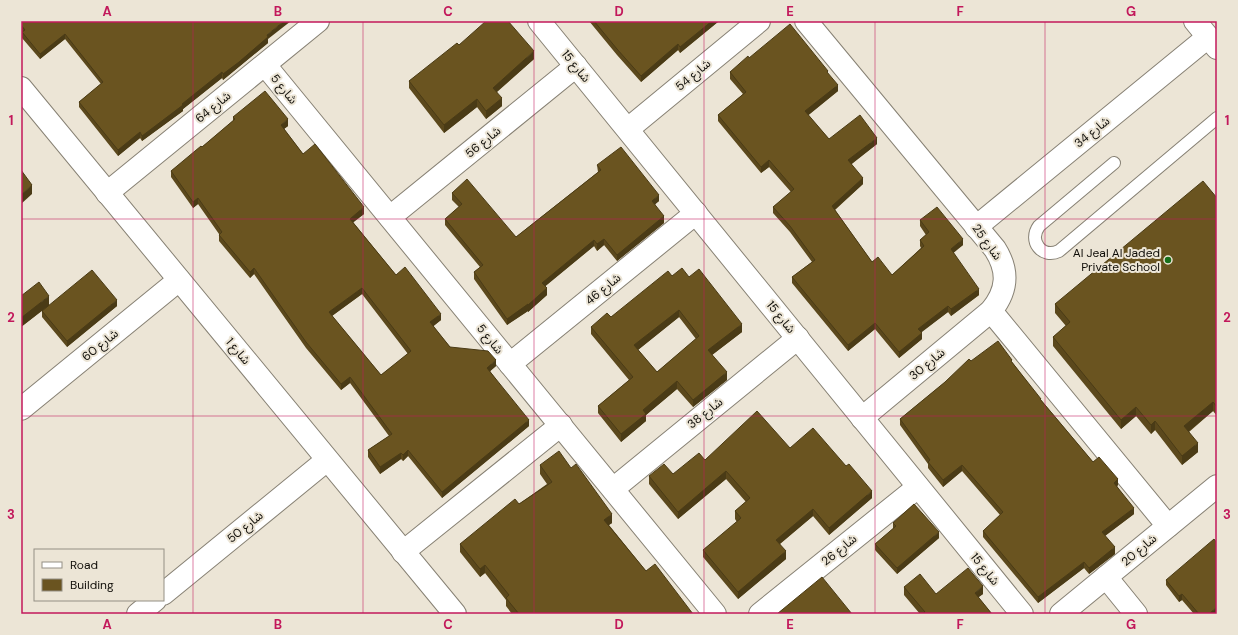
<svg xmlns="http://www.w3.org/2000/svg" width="1238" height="635" viewBox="0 0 1238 635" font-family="'DM Sans','Noto Sans Arabic',sans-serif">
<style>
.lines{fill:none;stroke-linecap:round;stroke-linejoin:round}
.service-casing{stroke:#878174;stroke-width:14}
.minor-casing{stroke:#878174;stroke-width:24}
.service{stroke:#fff;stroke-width:12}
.minor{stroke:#fff;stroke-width:22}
.wall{fill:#5b481c;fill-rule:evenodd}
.shaded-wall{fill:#4a3b16}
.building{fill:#6a5420;stroke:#4a3b16;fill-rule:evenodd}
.grid{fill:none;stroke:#c2185b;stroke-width:1;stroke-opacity:0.55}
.poi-dot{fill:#19701b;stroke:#ece5d6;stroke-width:1.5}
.labels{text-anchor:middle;stroke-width:4;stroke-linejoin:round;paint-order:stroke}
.street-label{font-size:12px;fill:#0f0d08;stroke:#ece5d6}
.poi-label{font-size:12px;fill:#0f0d08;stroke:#ece5d6;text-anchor:end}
.neatline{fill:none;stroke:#c2185b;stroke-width:1.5}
.grid-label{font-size:13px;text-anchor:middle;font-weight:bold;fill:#c2185b}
</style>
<rect width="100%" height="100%" fill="#ece5d6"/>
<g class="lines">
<g class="service-casing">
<path id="service" d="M1114 163 1039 226C1028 241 1042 259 1059 251L1217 118"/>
</g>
<g class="minor-casing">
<g id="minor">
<polyline points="539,21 1022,614"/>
<path d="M806 21 995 249C1009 271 1008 290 991 311L862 418"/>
<polyline points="1195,21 1217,48"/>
<polyline points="265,65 715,614"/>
<polyline points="21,88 455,614"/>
<polyline points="628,129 759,21"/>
<polyline points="107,193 318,21"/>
<polyline points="390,217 576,66"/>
<polyline points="976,227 1208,37"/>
<polyline points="991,311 1168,526"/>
<polyline points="510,364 696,213"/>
<polyline points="21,409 179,280"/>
<polyline points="613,489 798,338"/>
<polyline points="403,552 561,425"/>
<polyline points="1106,577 1136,614"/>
<polyline points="163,594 327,460"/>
<polyline points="138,614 155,600"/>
<polyline points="760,614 918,487"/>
<polyline points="1061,614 1217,486"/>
</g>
</g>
<use href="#service" class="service"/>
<use href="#minor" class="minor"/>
</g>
<g class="wall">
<polygon points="21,21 268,39 268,43 223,80 222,78 183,109 183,111 142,141 140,138 118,156 79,107 79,102 101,84 65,39 40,59 22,38 22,32 21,30"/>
<polygon points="589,21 719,21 680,53 678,50 641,82 617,55"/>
<polygon points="459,45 534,59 497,92 502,106 486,119 477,107 444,133 409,88 409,81"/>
<polygon points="749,58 828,74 838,91 808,115 829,139 877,144 851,164 863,184 835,210 872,262 892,275 921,248 920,246 920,240 926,235 920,226 920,220 963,245 953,252 979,295 951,316 948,312 921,332 922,339 899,358 875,329 848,351 792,283 792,277 812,262 790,232 773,213 773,207 791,192 769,167 761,173 718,121 718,115 743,94 730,79 730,72"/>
<path d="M233 117 288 126 284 129 303 154 364 214 353 222 396 275 441 320 433 326 450 347 496 366 490 371 529 426 442 498 408 456 403 461 401 459 380 474 368 457V450L389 436 350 383 341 390 306 348 254 274 250 278 219 241V234L198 204 193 208 171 177V171L202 147 233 121ZM362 294 408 354 381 375 332 316Z"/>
<polygon points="597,165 659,201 655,204 664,223 617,261 604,245 597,251 594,246 545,286 547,295 528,312 528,311 507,325 474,279 474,272 480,267 445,225 445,219 459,207 452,200 452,193 516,237 598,172"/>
<polygon points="1217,198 1217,416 1213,411 1189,432 1198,452 1182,465 1155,430 1151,434 1136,416 1121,429 1053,346 1053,337 1066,326 1055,313 1055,304"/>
<path d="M672 276 689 277 742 332 712 355 727 380 693 407 677 389 646 415V421L621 442 598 413V406L629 380 591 334V327L611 317ZM679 317 696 339 657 372 638 350Z"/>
<polygon points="21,296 49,305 117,306 67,347 42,317 42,311 47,307 21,327"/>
<polygon points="971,361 1012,362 1041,400 1093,462 1118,485 1117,486 1134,514 1105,536 1115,554 1089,574 1084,568 1038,603 983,537 983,531 1000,515 962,471 943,487 928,468 928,464 900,425 900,419"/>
<polygon points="790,448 872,498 829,535 813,516 780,544 786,559 738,599 703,557 703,550 737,522 735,519 735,511 746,502 726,479 678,519 649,484 649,476 673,474 705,460"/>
<polygon points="540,465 571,468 612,523 609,525 646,571 693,614 512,614 506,606 506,600 485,573 480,577 460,552 460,544 519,504 547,484 540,474"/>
<polygon points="893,523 939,538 897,574 875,550 875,544 893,529"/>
<polygon points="1166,580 1217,613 1216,614 1194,614 1182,600 1179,602 1166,585"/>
<polygon points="904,587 936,594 983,594 978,597 992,614 920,614 904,595"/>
</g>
<g class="shaded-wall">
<polygon points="284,21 291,21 268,39 268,43 223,80 223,74 267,35"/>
<polygon points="712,21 719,21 680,53 680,47"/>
<polygon points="65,34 65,39 40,59 40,54"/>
<polygon points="678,44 678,50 641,82 641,76"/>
<polygon points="534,51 534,59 493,95 493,88"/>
<polygon points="222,72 222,78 183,109 183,111 142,141 142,136"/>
<polygon points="838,85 838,91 805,118 805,111"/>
<polygon points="502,98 502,106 486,119 486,111"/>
<polygon points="477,99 477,107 444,133 444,125"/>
<polygon points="288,119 288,126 281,131 281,125"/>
<polygon points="140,132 140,138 118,156 118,150"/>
<polygon points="877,138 877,144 848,167 848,160"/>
<polygon points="769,160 769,167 761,173 761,167"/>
<polygon points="863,178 863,184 832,212 832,206"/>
<polygon points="32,185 32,194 21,204 21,195"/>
<polygon points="659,195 659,201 652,207 652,201"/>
<polygon points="198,198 198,204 193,208 193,202"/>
<polygon points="364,207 364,214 350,225 350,219"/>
<polygon points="664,216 664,223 617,261 617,255"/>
<polygon points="604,239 604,245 597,251 597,244"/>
<polygon points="963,239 963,245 951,255 951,249"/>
<polygon points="594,240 594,246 542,289 542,283"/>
<polygon points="254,268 254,274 250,278 250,272"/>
<polygon points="362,288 362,294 329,318 329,312"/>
<polygon points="547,288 547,295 528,312 528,305"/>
<polygon points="979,289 979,295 951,316 951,309"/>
<polygon points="49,296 49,305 21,327 21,318"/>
<polygon points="117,300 117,306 67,347 67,341"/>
<polygon points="528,304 528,311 507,325 507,319"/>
<polygon points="948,306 948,312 918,335 918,329"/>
<polygon points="679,310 679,317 634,353 634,345"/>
<polygon points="441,314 441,320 430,329 430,322"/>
<polygon points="875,323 875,329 848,351 848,345"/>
<polygon points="742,324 742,332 708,358 708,350"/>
<polygon points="922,333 922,339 899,358 899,352"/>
<polygon points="496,360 496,366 487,374 487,368"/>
<polygon points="727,372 727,380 693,407 693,400"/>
<polygon points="350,377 350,383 341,390 341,384"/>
<polygon points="677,381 677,389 646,415 646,421 621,442 621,434 643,410"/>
<polygon points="1213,402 1213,411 1184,435 1184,426"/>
<polygon points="1136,407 1136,416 1121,429 1121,420"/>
<polygon points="529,420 529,426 442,498 442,492"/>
<polygon points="1155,421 1155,430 1151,434 1151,425"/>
<polygon points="1198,443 1198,452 1182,465 1182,456"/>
<polygon points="408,450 408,456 403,461 403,455"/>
<polygon points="401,453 401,459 380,474 380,467"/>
<polygon points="962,465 962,471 943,487 943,480"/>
<polygon points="726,471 726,479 678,519 678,512"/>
<polygon points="1118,479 1118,485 1114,489 1114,483"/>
<polygon points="872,491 872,498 829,535 829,528"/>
<polygon points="1134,508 1134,514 1102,538 1102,532"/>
<polygon points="813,509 813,516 776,547 776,540"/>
<polygon points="612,514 612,523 604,528 604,520"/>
<polygon points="939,532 939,538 897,574 897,568"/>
<polygon points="1115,547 1115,554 1089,574 1089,568"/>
<polygon points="786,551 786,559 738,599 738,592"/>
<polygon points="1084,562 1084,568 1038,603 1038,597"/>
<polygon points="485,565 485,573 480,577 480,569"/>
<polygon points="983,586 983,594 975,600 975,593"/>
<polygon points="1182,594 1182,600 1179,602 1179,596"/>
<polygon points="1217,607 1217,613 1216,614 1209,614"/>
</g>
<g class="building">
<polygon points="21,21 284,21 267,35 268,37 239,62 223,74 222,72 182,104 183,105 142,136 140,132 118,150 79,102 103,82 65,34 40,54 22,32 25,30 21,25"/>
<polygon points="486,21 508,21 534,51 493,88 502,98 486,111 477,99 444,125 409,81 457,43 459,45"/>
<polygon points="594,21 712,21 680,47 678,44 641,76 617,49"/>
<polygon points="790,24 828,71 827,72 838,85 805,111 829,139 860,115 877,138 848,160 863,178 832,206 872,262 878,257 892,275 924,246 920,240 929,232 920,220 937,207 963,239 951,249 979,289 951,309 948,306 918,329 922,333 899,352 875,323 848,345 792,277 815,260 790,226 773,207 794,189 769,160 761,167 718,115 746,92 730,72 748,56 749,58"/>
<path d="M265 91 288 119 281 125 303 154 315 144 364 207 350 219 396 275 405 267 441 314 430 322 450 347 488 351 496 360 487 368 529 420 442 492 408 450 403 455 401 453 380 467 368 450 392 434 350 377 341 384 306 342 254 268 250 272 219 235 222 232 198 198 193 202 171 171 201 146 202 147 235 119 233 117ZM362 288 411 351 381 375 329 312Z"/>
<polygon points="621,147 659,195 652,201 664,216 617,255 604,239 597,244 594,240 542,283 547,288 528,305 528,304 507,319 474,272 483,265 445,219 462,204 452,193 467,179 516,237 601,170 597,165"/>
<polygon points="21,170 32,185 21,195"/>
<polygon points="1203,181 1217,198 1217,407 1213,402 1184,426 1198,443 1182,456 1155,421 1151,425 1136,407 1121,420 1053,337 1070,322 1055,304"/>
<path d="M682 268 689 277 699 269 742 324 708 350 727 372 693 400 677 381 643 410 646 414 621 434 598 406 633 377 591 327 607 313 611 317 668 271 672 276ZM679 310 699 336 657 372 634 345Z"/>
<polygon points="92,270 117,300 67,341 42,311"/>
<polygon points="39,282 49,296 21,318 21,296"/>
<polygon points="998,341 1012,360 1011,361 1041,399 1040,399 1093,462 1099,457 1118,479 1114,483 1134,508 1102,532 1115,547 1089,568 1084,562 1038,597 983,531 1003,512 962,465 943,480 928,462 930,460 900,419 945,382 969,359 971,361"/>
<polygon points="757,411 790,448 813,428 846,466 849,464 872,491 829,528 813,509 776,540 786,551 738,592 703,550 741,518 735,511 750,498 726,471 678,512 649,476 664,464 673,474 699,453 705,460"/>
<polygon points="559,451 571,468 576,464 612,514 604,520 646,571 655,564 693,614 519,614 506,598 509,595 485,565 480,569 460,544 515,499 519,504 552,482 540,465"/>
<polygon points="914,504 939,532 897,568 875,544 896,526 893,523"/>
<polygon points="1214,539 1217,543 1217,607 1209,614 1199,614 1182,594 1179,596 1166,580"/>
<polygon points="968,568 983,586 975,593 992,614 922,614 925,612 904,587 920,574 936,594"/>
<polygon points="822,577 852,614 777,614"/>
</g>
<path class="grid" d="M193 21V614M363 21V614M534 21V614M704 21V614M875 21V614M1045 21V614M21 219H1217M21 416H1217"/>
<circle class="poi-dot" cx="1168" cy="260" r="4"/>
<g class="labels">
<g class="street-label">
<text transform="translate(576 66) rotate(51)" y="4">شارع 15</text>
<text transform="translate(693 75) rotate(-40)" y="4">شارع 54</text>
<text transform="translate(284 89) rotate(51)" y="4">شارع 5</text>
<text transform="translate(213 107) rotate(-39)" y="4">شارع 64</text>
<text transform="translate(1092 132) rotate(-39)" y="4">شارع 34</text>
<text transform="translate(483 142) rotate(-39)" y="4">شارع 56</text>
<text transform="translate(987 242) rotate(54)" y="4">شارع 25</text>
<text transform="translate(603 289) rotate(-39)" y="4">شارع 46</text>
<text transform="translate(781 317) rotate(51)" y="4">شارع 15</text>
<text transform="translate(490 339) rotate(51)" y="4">شارع 5</text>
<text transform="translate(100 345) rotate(-39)" y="4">شارع 60</text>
<text transform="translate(238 351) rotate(50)" y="4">شارع 1</text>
<text transform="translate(927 364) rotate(-40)" y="4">شارع 30</text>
<text transform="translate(705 413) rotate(-39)" y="4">شارع 38</text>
<text transform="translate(245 527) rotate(-39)" y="4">شارع 50</text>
<text transform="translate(839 550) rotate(-39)" y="4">شارع 26</text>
<text transform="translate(1139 550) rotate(-40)" y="4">شارع 20</text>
<text transform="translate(985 569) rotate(51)" y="4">شارع 15</text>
</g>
<g class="poi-label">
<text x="1160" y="257">Al Jeal Al Jaded<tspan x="1160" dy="14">Private School</tspan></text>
</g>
</g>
<rect width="1238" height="635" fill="none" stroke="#ece5d6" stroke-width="44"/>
<rect x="34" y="549" width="130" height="52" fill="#ece5d6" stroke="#948f84"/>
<rect x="42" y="562" width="20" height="6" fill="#ffffff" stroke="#948f84"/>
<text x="70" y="569" font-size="12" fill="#0f0d08">Road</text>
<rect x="42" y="579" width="20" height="12" fill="#6a5420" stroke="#948f84"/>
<text x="70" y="589" font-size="12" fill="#0f0d08">Building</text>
<rect x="22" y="22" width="1194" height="591" class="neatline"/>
<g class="grid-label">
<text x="107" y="16">A</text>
<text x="278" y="16">B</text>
<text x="448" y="16">C</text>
<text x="619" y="16">D</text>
<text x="790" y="16">E</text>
<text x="960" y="16">F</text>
<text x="1131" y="16">G</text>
<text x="11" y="125">1</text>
<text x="1227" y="125">1</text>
<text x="11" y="322">2</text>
<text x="1227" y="322">2</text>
<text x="11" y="519">3</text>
<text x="1227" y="519">3</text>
<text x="107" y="629">A</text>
<text x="278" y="629">B</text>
<text x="448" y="629">C</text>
<text x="619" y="629">D</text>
<text x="790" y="629">E</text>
<text x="960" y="629">F</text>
<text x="1131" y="629">G</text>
</g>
</svg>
